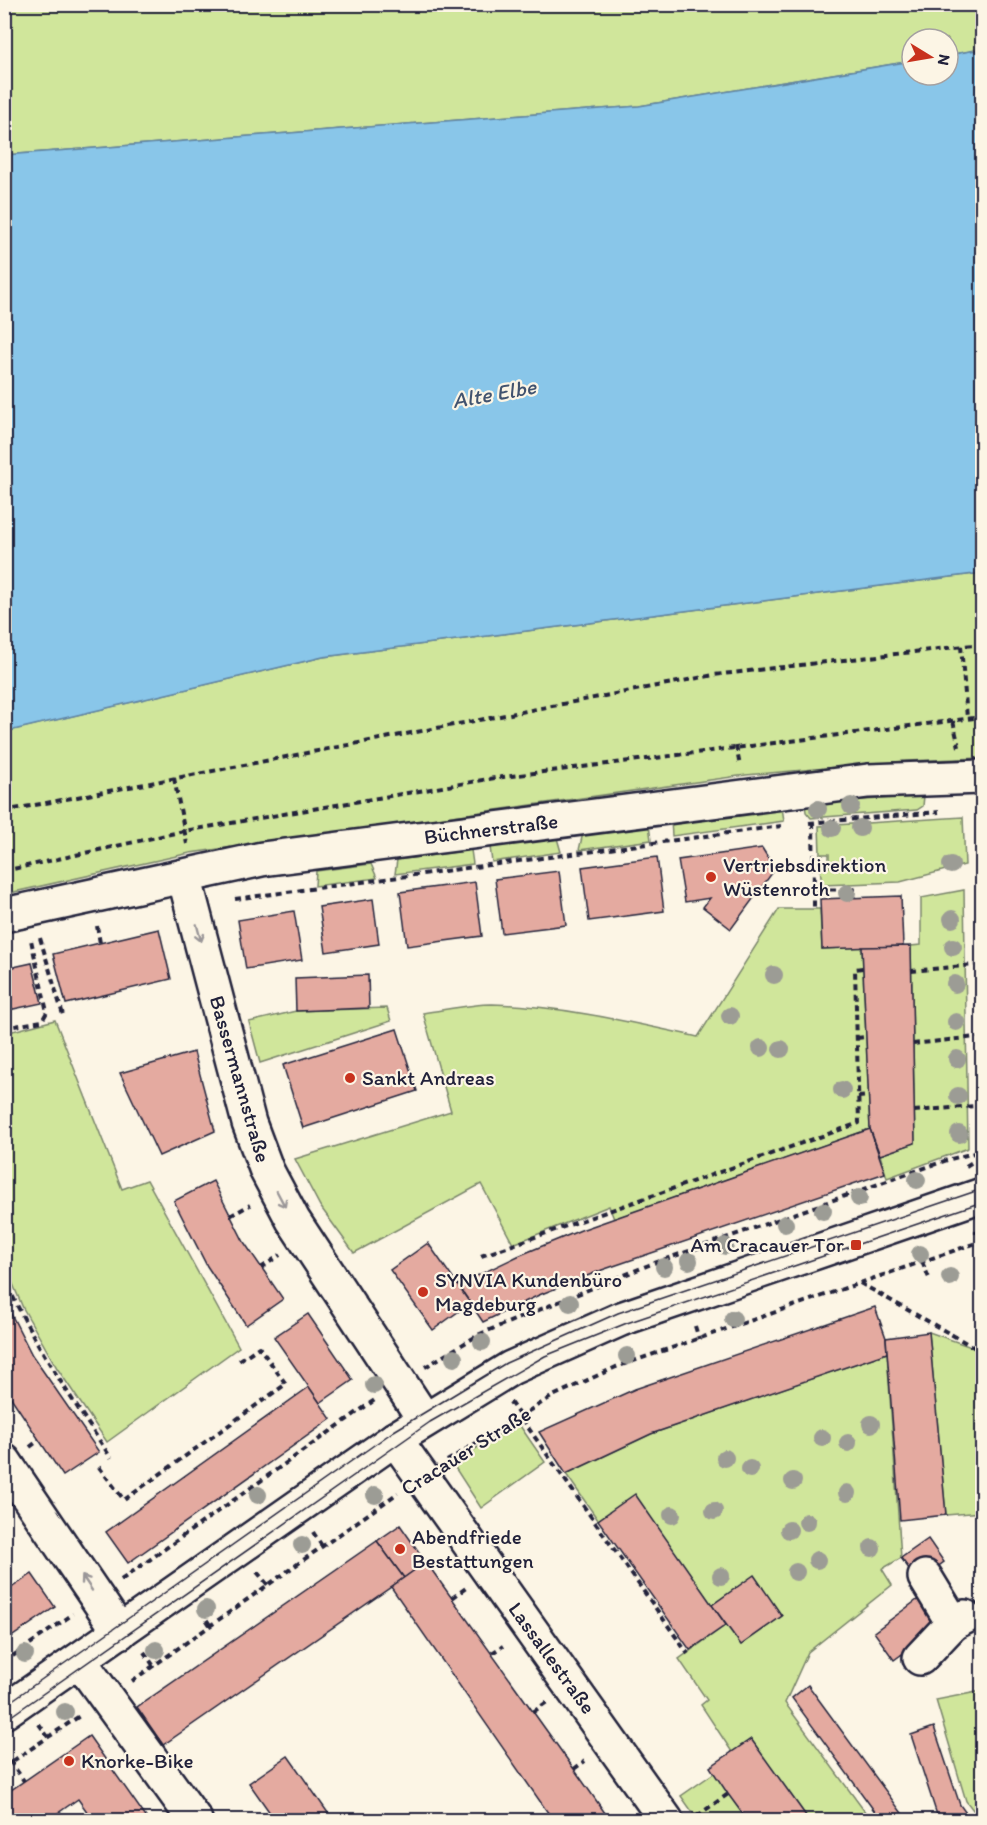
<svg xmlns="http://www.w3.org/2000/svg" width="987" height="1825" viewBox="0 0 987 1825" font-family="Itim,sans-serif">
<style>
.green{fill:#d0e69b;stroke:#79846b;stroke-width:1.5}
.water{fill:#89c6e9;stroke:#6084a3;stroke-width:1.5}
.building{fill:#e4aaa0;stroke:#22223b;stroke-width:1.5}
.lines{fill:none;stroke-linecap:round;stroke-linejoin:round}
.minor-casing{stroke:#22223b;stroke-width:38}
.major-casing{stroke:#22223b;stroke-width:38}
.path{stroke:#22223b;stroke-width:4;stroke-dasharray:6 4.5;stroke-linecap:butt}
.minor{stroke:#fcf5e5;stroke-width:33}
.major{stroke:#fcf5e5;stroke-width:33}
.tram{stroke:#22223b;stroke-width:1.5}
.tree{fill:#9c9c95}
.oneway{stroke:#9a9698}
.poi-dot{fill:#c8321e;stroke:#fcf5e5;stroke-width:2}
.labels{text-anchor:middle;stroke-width:4.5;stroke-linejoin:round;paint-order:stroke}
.street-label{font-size:21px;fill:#22223b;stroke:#fcf5e5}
.poi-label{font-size:21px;fill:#22223b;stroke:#fcf5e5;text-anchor:start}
.water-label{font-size:22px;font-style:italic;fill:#41536f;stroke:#fcf5e5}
</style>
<rect width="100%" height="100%" fill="#fcf5e5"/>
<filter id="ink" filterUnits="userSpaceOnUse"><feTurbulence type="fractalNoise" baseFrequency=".0167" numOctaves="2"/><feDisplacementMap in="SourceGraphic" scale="12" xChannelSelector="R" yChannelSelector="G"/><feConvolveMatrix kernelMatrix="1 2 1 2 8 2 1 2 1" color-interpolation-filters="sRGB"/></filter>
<g filter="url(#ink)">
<g class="green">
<polygon points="5,5 982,5 982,49 948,55 948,39 912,39 912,61 639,106 5,155"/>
<polygon points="982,573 982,758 907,761 746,775 190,853 5,894 4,732 323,657"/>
<polygon points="924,796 923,806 917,810 811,818 806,812 805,804"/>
<polygon points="782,807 784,821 672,836 671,820"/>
<polygon points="963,817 965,865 900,882 822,885 820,868 829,867 829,854 820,854 819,826"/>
<polygon points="649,825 651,840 579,850 583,833"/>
<polygon points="557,838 561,852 492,862 490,847"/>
<polygon points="471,850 473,864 395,874 397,860"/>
<polygon points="371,864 377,878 315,886 316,871"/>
<polygon points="964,890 968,1148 887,1178 880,1155 915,1143 911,946 921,945 921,898"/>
<path d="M779 909H820L822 949 862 947 870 1129 614 1219 609 1206 513 1244 481 1184 354 1253 320 1206 295 1159 451 1111 423 1013C445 1010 470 1004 492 1004 562 1006 630 1022 698 1037Z"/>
<polygon points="387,1008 391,1021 260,1063 249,1022 296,1011"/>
<polygon points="55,1020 122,1189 147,1180 239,1347 107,1442 57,1368 23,1308 5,1265 5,1033"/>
<polygon points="929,1332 977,1349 977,1430 982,1512 946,1515"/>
<polygon points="887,1353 901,1558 882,1569 892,1585 808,1652 785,1703 871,1820 809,1820 751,1739 732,1752 701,1705 707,1700 679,1659 726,1625 741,1645 782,1616 754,1576 712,1605 635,1495 598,1520 566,1474 651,1434"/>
<polygon points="518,1423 545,1462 481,1508 452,1463"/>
<polygon points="982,1691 982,1820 981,1820 966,1801 936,1700"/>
<polygon points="714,1773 747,1820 698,1820 681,1796"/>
</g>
<polygon class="water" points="982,49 982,573 323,657 5,732 5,155 639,106 912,61 912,75 948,75 948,55"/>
<g class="building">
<polygon points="762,848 775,869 731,929 703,907 710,898 685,902 678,860"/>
<polygon points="657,857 664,911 589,921 582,867"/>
<polygon points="559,871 566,925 502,933 495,879"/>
<polygon points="475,882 482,936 407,946 400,892"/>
<polygon points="901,896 903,946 822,949 820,899"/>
<polygon points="373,899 379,944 326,952 319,907"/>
<polygon points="294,911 302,960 246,969 238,920"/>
<polygon points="159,929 171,979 66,1004 53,954"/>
<polygon points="911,946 915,1143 880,1155 870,1129 862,947"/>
<polygon points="32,963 42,1003 4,1011 4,969"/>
<polygon points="368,975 369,1008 296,1011 295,978"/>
<polygon points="397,1029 417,1091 303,1128 283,1065"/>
<polygon points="194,1052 215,1131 159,1156 120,1073"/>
<polygon points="870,1129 885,1173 602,1270 539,1295 483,1322 458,1285 518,1256 581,1230"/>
<polygon points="213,1181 244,1242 283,1299 246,1325 207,1266 174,1201"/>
<polygon points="428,1243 470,1303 433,1330 390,1270"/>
<polygon points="4,1300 32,1355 99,1452 63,1476 4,1387"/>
<polygon points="875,1307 886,1338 887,1353 651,1434 566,1474 539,1432 635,1389"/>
<polygon points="308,1314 353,1380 320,1403 274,1337"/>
<polygon points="929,1332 946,1515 900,1520 886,1338"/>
<polygon points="309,1387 331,1419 128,1563 106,1532"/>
<polygon points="635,1494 726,1625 690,1650 598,1520"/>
<polygon points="400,1525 426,1562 404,1578 377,1541"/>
<polygon points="928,1539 944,1562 918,1581 901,1558"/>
<polygon points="377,1541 404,1578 163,1745 137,1707"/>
<polygon points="426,1562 574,1769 610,1820 553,1820 391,1587"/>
<polygon points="32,1574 55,1607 4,1642 4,1593"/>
<polygon points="754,1575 782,1616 741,1645 712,1605"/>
<polygon points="921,1597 941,1625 894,1660 874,1632"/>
<polygon points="808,1685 907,1820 881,1820 792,1698"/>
<polygon points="934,1727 960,1805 971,1820 941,1820 937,1815 911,1735"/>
<polygon points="89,1736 148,1820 93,1820 78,1799 48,1820 4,1820 4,1795"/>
<polygon points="751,1739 809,1820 747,1820 728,1794 710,1767"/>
<polygon points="288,1756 333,1820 275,1820 249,1783"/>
</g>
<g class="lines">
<g class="minor-casing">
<g id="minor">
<polyline points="184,876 249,1123 267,1171 293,1220 424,1419"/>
<polyline points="4,915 262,859 868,781 982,777"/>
<polyline points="395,1439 666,1820"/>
<polyline points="4,1461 120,1632"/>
<polyline points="925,1577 953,1623 965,1617"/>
<polyline points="920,1658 953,1623"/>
<polyline points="79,1660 195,1820"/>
</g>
</g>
<g class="major-casing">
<polyline id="major" points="4,1712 395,1439 511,1368 621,1319 982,1195"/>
</g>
<g class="path">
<polyline points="961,646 967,718"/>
<polyline points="953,721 959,747"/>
<polyline points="736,746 740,766"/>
<polyline points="174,778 187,844"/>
<polyline points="4,811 714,675 982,644"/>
<polyline points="813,822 814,890 854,889 854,897"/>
<polyline points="809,823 939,812"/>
<polyline points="4,871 184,831 495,778 982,717"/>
<polyline points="814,890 814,909"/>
<polyline points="235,899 781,826"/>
<polyline points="97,926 100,943"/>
<polyline points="40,938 63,1015"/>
<polyline points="911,971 974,965"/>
<polyline points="4,1028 42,1021 47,1012 31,940"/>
<polyline points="857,1038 866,1037"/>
<polyline points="913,1044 976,1037"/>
<polyline points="858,1097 869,1096"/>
<polyline points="914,1111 975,1106"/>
<polyline points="966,1166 982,1156"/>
<polyline points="230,1216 250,1205"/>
<polyline points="974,1232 982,1232"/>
<polyline points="481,1256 859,1123 855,969 863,968"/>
<polyline points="922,1262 930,1280"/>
<polyline points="261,1268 280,1255"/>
<path d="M4 1277C32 1342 72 1399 111 1458"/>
<polyline points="860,1283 977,1349"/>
<polyline points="695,1326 699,1339"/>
<polyline points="425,1367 480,1334 649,1265 947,1160 982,1151"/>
<polyline points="510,1402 688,1654"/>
<polyline points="30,1447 39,1440"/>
<polyline points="447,1461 553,1396 616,1367 982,1241"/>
<polyline points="99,1467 124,1500 286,1384 259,1347 237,1362"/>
<polyline points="313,1532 322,1546"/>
<polyline points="257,1572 268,1585"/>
<polyline points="121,1580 376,1399"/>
<polyline points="4,1584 10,1580"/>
<polyline points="452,1598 466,1588"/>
<polyline points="201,1611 210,1625"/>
<polyline points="144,1652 153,1665"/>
<polyline points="492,1653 503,1646"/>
<polyline points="4,1662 73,1614"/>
<polyline points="132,1681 398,1493"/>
<polyline points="533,1712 547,1702"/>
<polyline points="39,1724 48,1737"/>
<polyline points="4,1752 24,1781"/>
<polyline points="4,1767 81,1715"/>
<polyline points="574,1769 585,1761"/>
<polyline points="697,1816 728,1794"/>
</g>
<use href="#minor" class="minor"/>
<use href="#major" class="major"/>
<g class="tram">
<polyline points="4,1706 394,1431 506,1363 618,1313 982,1189"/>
<polyline points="4,1721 430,1422 545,1356 627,1323 982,1202"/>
</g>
</g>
<g class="tree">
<circle cx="851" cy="806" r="9"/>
<circle cx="818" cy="809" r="9"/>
<circle cx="832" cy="828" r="9"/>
<circle cx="860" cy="828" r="9"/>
<circle cx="951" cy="865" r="9"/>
<circle cx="847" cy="893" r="9"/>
<circle cx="952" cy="919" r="9"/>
<circle cx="953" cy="947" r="9"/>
<circle cx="774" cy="975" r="9"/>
<circle cx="955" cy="984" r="9"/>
<circle cx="730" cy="1016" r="9"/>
<circle cx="956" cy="1022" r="9"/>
<circle cx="761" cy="1048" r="9"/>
<circle cx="781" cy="1049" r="9"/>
<circle cx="957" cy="1059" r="9"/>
<circle cx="842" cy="1090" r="9"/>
<circle cx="958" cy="1096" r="9"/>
<circle cx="959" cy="1134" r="9"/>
<circle cx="917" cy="1180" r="9"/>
<circle cx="859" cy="1198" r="9"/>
<circle cx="823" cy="1211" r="9"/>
<circle cx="785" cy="1224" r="9"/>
<circle cx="725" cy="1246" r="9"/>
<circle cx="920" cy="1254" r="9"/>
<circle cx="689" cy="1261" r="9"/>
<circle cx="664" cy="1267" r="9"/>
<circle cx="950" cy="1277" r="9"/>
<circle cx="570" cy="1303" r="9"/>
<circle cx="733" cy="1319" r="9"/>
<circle cx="482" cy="1342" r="9"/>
<circle cx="627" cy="1356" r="9"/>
<circle cx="454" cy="1358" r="9"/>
<circle cx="374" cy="1385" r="9"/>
<circle cx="871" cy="1424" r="9"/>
<circle cx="822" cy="1438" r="9"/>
<circle cx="848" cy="1443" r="9"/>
<circle cx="725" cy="1458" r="9"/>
<circle cx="750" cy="1469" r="9"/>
<circle cx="793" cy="1481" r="9"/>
<circle cx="847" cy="1493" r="9"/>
<circle cx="258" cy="1495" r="9"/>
<circle cx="375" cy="1495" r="9"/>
<circle cx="714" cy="1511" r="9"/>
<circle cx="672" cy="1515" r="9"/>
<circle cx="807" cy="1522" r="9"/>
<circle cx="789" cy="1530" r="9"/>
<circle cx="302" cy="1545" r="9"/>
<circle cx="872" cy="1548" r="9"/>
<circle cx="817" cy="1560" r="9"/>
<circle cx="796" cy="1572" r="9"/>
<circle cx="721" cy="1576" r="9"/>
<circle cx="206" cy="1609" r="9"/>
<circle cx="156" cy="1650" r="9"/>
<circle cx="25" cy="1654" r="9"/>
<circle cx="65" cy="1712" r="9"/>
</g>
<defs><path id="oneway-shaft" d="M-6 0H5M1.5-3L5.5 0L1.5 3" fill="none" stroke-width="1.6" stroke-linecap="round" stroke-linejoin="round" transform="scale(1.5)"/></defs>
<g class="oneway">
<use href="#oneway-shaft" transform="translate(199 933) rotate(75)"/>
<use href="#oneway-shaft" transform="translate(281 1199) rotate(62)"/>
<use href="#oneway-shaft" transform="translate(87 1583) rotate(-124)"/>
</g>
</g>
<g class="poi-dot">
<circle cx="711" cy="877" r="6"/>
<circle cx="350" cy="1078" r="6"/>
<rect x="850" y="1239" width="12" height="12" rx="3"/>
<circle cx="423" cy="1292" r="6"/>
<circle cx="400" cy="1549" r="6"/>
<circle cx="69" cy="1761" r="6"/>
</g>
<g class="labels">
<g class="street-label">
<text transform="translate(491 829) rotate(-7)" y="7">Büchnerstraße</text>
<text transform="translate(240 1079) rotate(74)" y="7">Bassermannstraße</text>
<text transform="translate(466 1451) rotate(-32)" y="7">Cracauer Straße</text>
<text transform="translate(552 1658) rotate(54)" y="7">Lassallestraße</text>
</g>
<g class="poi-label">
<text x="723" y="872">Vertriebsdirektion<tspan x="723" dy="24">Wüstenroth</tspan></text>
<text x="362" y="1085">Sankt Andreas</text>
<text x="844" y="1252" text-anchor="end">Am Cracauer Tor</text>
<text x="435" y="1287">SYNVIA Kundenbüro<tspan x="435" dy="24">Magdeburg</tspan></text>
<text x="412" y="1544">Abendfriede<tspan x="412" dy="24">Bestattungen</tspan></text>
<text x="81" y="1768">Knorke-Bike</text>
</g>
<g class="water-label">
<text transform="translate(494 393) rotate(-10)" y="8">Alte Elbe</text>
</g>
</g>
<rect width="987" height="1825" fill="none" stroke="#fcf5e5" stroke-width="24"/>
<rect x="12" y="12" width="963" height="1801" fill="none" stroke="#22223b" stroke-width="2" filter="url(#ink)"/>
<g transform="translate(930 57) rotate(101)"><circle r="28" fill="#fcf5e5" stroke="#a5a1a1" stroke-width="1.5"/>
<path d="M0-4.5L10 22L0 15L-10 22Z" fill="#c8321e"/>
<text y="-9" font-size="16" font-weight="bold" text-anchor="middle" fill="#22223b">N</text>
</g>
</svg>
